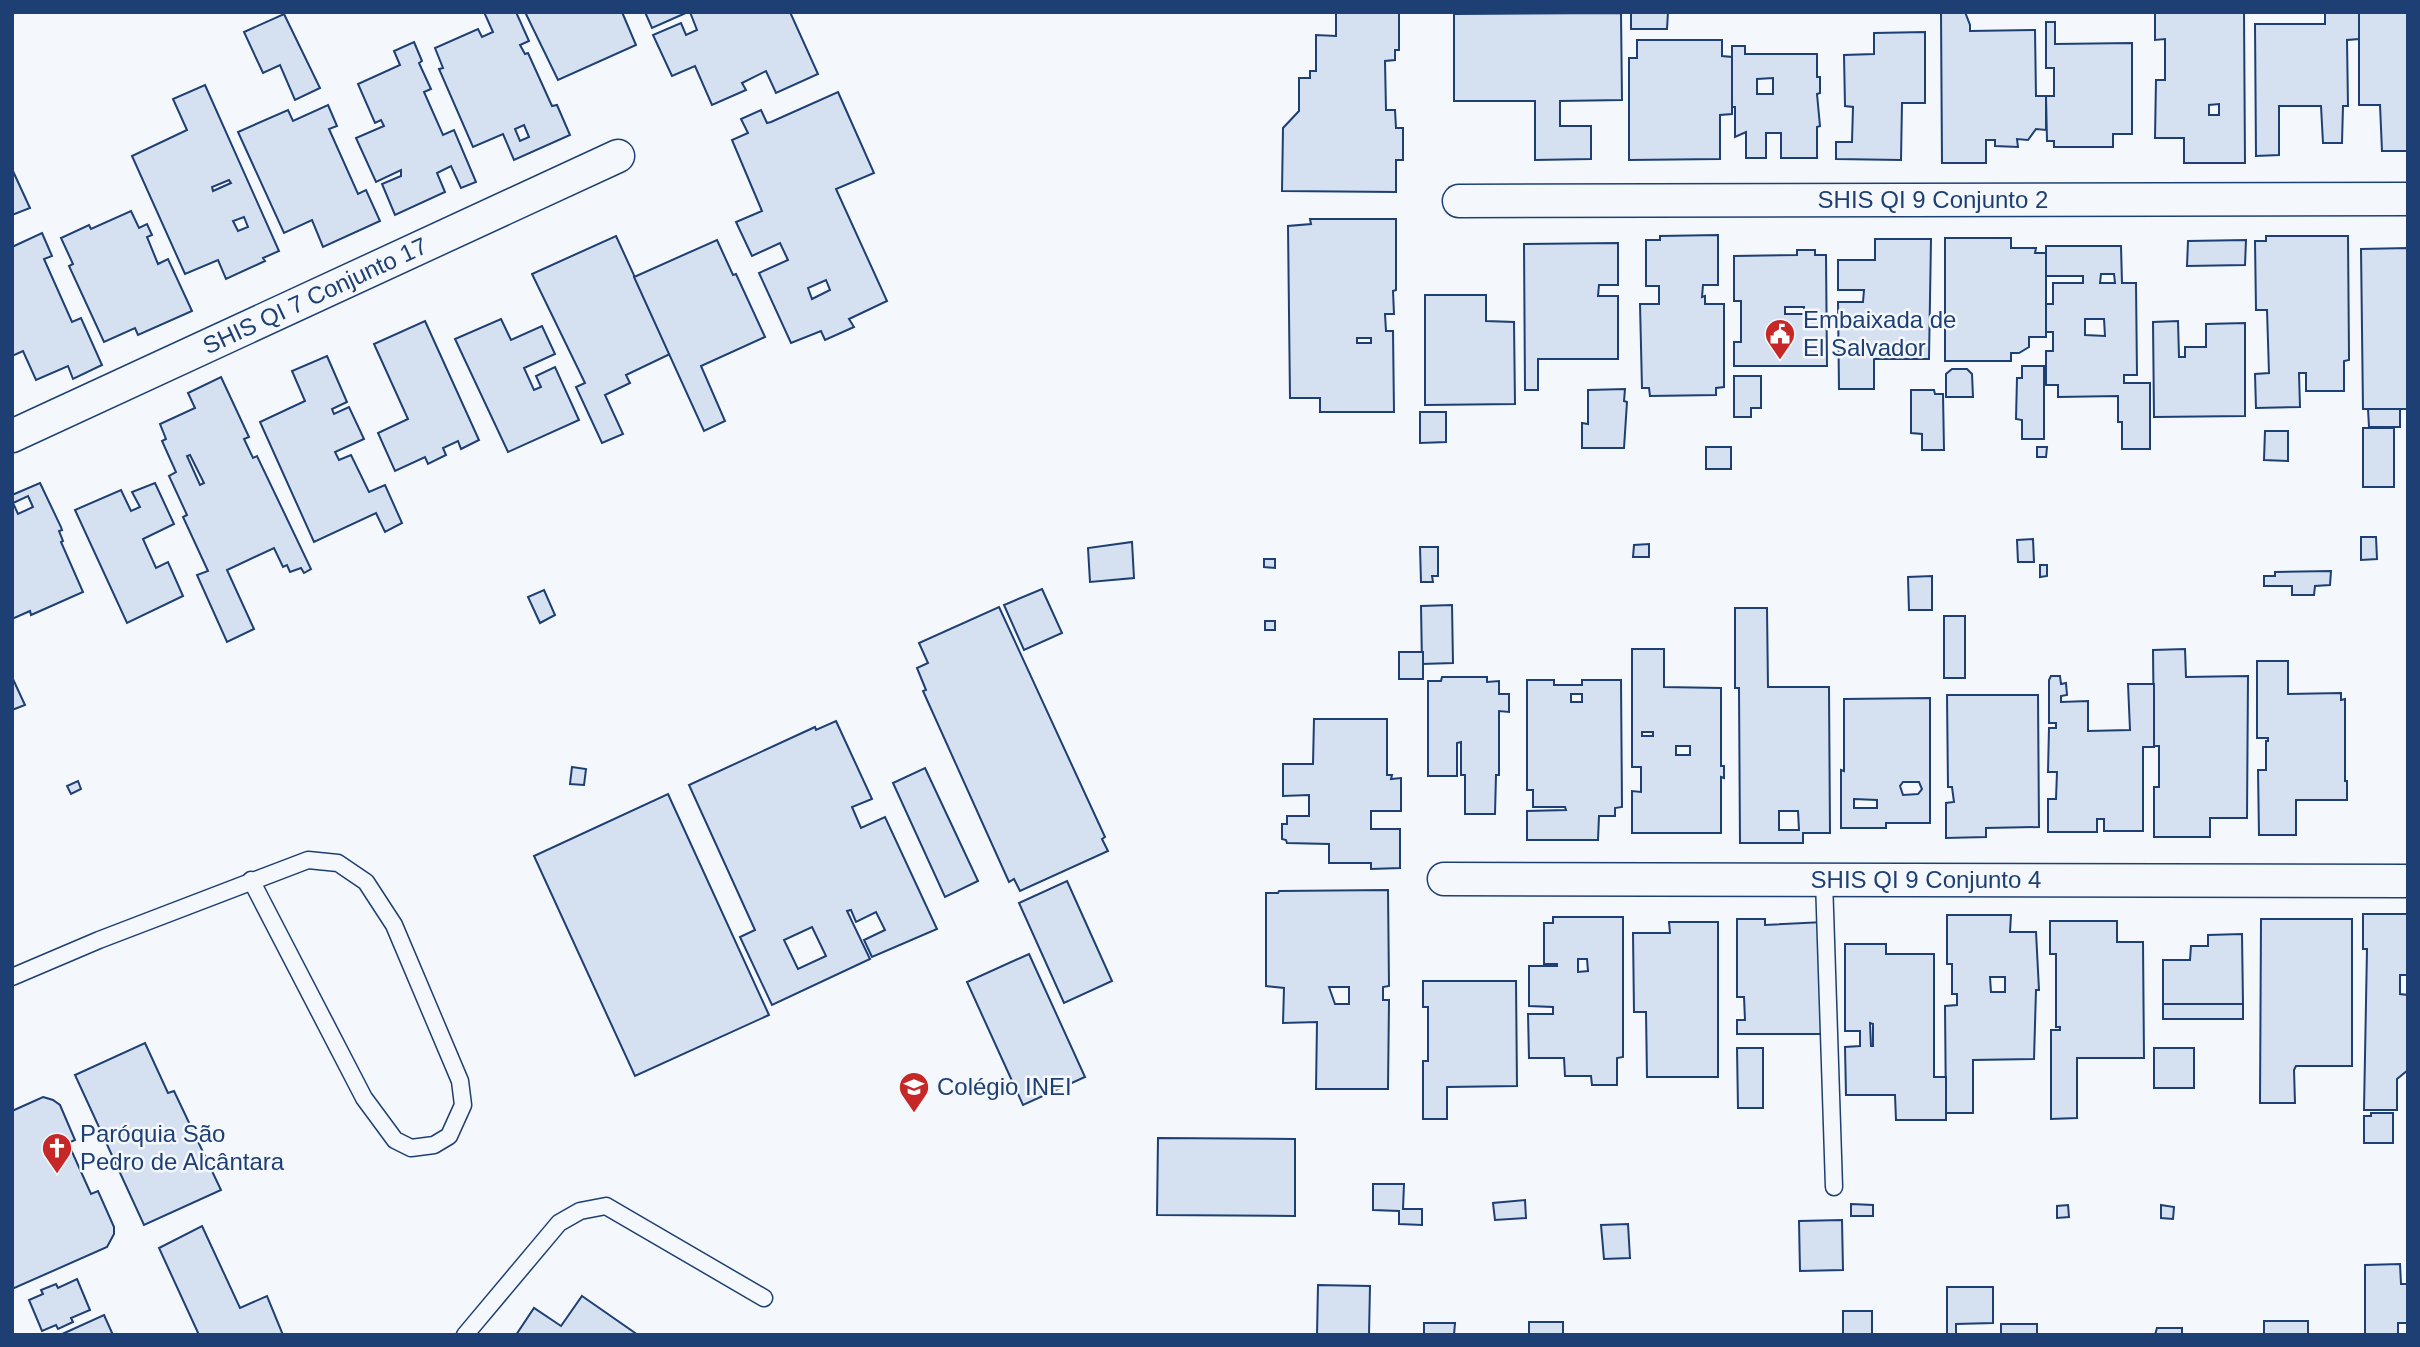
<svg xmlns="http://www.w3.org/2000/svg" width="2420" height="1347" viewBox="0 0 2420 1347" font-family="Helvetica,sans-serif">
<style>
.building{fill:#d5e0f0;stroke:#1d3f73;stroke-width:2;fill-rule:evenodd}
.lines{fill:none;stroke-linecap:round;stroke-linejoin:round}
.lane-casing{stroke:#1d3f73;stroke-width:19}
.street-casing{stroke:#1d3f73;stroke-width:35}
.lane{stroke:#f4f7fb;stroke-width:16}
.street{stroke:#f4f7fb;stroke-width:32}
.labels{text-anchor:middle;stroke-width:5;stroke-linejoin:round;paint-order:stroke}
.street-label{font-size:24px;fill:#1d3f73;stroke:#f4f7fb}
.poi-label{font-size:24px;fill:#1d3f73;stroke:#f4f7fb;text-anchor:start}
</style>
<rect width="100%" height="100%" fill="#f4f7fb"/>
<g class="building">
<path d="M484 12H516L529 41 520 45 525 54 528 53 552 106 557 105 570 135 514 160 503 134 473 147 439 69 443 68 435 48 478 29 482 37 493 32ZM524 125 529 137 520 141 515 129Z"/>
<polygon points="525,12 622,12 636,45 558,80"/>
<polygon points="645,12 688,12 652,28"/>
<polygon points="690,12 790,12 818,74 776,93 766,71 742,83 746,90 712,105 695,66 672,76 653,35 681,23 686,35 697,30"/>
<polygon points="1336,12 1399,12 1399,50 1395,50 1395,60 1385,61 1386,110 1395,110 1396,128 1403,128 1403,160 1396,160 1396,192 1282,191 1283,128 1299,111 1299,78 1310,78 1310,71 1316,71 1316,35 1336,36"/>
<polygon points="1631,12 1668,12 1667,29 1631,29"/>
<polygon points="1941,12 1965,12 1970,25 1970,31 2035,30 2036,96 2046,96 2046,130 2036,129 2028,140 2017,139 2018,147 1995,146 1995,140 1986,140 1986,163 1942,163"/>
<path d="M2155 12H2244L2245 163H2184V138H2155L2156 80H2165V39L2155 40ZM2219 104V115H2209V105Z"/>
<polygon points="2325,12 2359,12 2359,39 2347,40 2348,106 2343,106 2342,143 2323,143 2321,106 2279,106 2279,155 2256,156 2255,24 2325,24"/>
<polygon points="2359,12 2408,12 2408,151 2382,151 2380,105 2359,105"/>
<polygon points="1621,13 1622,100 1560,101 1560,126 1591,126 1591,159 1535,160 1535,101 1454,101 1454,14"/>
<polygon points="284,14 320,88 295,100 280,65 263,73 244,32"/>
<polygon points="2046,22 2055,22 2055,44 2132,43 2132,134 2113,134 2113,147 2054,147 2054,141 2047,141 2046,96 2054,96 2054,68 2046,68"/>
<polygon points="1925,32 1925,103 1902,103 1901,160 1836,159 1836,142 1852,142 1853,107 1845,106 1844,55 1874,54 1874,33"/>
<polygon points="1637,40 1722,40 1722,56 1732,57 1732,114 1720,115 1720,159 1629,160 1629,58 1637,58"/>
<polygon points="414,42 422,61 419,63 431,89 424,92 443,135 454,130 476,182 461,188 451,166 437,173 445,192 395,215 382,184 401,176 401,170 376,182 356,138 384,126 381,120 375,123 358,84 400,65 394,51"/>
<path d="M1732 46H1745V54H1817V77H1820V93L1817 94 1820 126 1817 127V158H1781V133H1766V158H1746V132L1735 137V107H1732ZM1773 78V94H1757V79Z"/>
<path d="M205 85 279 251 263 258 265 261 226 279 218 260 185 274 132 156 187 130 173 99ZM229 180 231 183 213 191 212 187ZM244 217 248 227 238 231 233 221Z"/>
<path d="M838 92 874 173 836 189 887 301 849 319 854 327 825 340 821 331 791 343 759 273 788 260 780 243 752 256 736 222 762 211 732 140 748 133 741 119 761 110 767 123 771 122ZM826 280 830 290 812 299 808 288Z"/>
<polygon points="328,105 337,126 329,129 358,194 366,190 380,221 323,247 312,220 284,233 238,132 288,110 293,121"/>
<polygon points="12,169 30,208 12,215"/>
<polygon points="131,211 139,228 147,224 152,235 147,237 158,264 168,259 192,311 138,335 135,328 104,342 69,266 73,264 61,238 89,225 91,229"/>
<path d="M1310 219H1396V290L1393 291 1394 314H1385L1386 331H1393L1394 412H1320V398H1290L1288 226 1311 224ZM1357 338H1371V343H1357Z"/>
<polygon points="42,233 52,256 44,259 72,322 81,318 102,365 73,379 68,366 36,380 23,351 12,356 12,247"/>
<polygon points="1718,235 1718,285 1703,285 1702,297 1705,296 1705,304 1724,304 1724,387 1716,388 1716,395 1650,396 1649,388 1642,388 1640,304 1659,304 1659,286 1646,286 1646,240 1660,240 1660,236"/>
<polygon points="616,236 670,354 626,375 630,383 605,395 623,434 602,443 576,387 585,383 532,274"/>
<polygon points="2266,236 2348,236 2349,356 2349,360 2344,361 2344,391 2306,391 2306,373 2299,373 2300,407 2256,408 2255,374 2269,373 2267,310 2256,310 2255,241 2266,241"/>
<polygon points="1945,238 2011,238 2011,248 2036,248 2035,253 2046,253 2046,337 2029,337 2029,347 2019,353 2011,353 2011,361 1945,361"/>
<polygon points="1875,239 1931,239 1929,359 1874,359 1874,389 1839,389 1838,302 1863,302 1864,290 1838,290 1838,260 1875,260"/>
<polygon points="717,240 733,275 736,274 765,337 701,366 725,421 704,431 634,277"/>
<polygon points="2246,240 2245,265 2187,266 2188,241"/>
<polygon points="1618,243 1618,285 1599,285 1598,296 1618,296 1618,359 1538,359 1538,390 1525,390 1524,244"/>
<path d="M2046 246H2121L2122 283H2136L2137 375H2124V383H2150V449H2122V422H2118V396L2058 397V385H2046V351H2053V332H2046V304H2053V283H2083V276H2046ZM2101 274H2114L2115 283H2100ZM2085 319H2104L2105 336 2085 335Z"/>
<polygon points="2408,248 2408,409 2363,409 2361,249"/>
<path d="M1797 250H1815V255H1826L1827 366H1734V342H1741V301H1734V256L1797 255ZM1785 307H1804V314H1785Z"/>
<polygon points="1425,295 1486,295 1486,321 1514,322 1515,404 1425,405"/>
<polygon points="501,319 511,340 542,326 555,354 524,368 534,390 541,387 536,376 555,367 579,420 508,452 455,339"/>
<polygon points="425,321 479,440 461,449 458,441 443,448 446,455 428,464 425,457 395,471 378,433 408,419 374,344"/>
<polygon points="2178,321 2179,357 2185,357 2185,347 2206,347 2206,324 2245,323 2245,416 2154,417 2153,322"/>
<polygon points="327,356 347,402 332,409 334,414 349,407 364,439 335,452 339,460 351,455 369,492 385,485 402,523 385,532 376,513 314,542 260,422 305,401 292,371"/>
<polygon points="2022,366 2044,366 2044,439 2022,439 2022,420 2016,419 2017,378 2022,378"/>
<polygon points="1952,369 1967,369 1972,374 1973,397 1946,397 1946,374"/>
<polygon points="1734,376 1761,376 1761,408 1751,408 1751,417 1734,417"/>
<path d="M221 377 249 437 244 439 253 458 257 456 311 569 304 573 301 568 290 572 287 565 283 567 274 548 227 570 254 629 227 642 197 575 208 571 183 517 187 515 169 476 176 472 162 441 166 439 160 424 195 408 188 393ZM190 455 204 483 200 485 187 456Z"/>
<polygon points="1625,389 1624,401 1627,402 1624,448 1582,448 1582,423 1588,424 1588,390"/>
<polygon points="1911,390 1934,390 1935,394 1943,394 1944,450 1922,450 1922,434 1911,433"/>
<polygon points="2368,409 2400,409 2400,427 2369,427"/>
<polygon points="1420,412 1446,412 1446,442 1420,443"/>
<rect x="2363" y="428" width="31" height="59"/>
<polygon points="2265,431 2288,431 2288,461 2264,460"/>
<rect x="1706" y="447" width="25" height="22"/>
<polygon points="2037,447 2047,447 2046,457 2037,457"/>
<path d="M40 483 61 527 62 530 59 531 63 541 61 542 83 592 31 615 30 611 12 619V495ZM28 496 33 507 18 514 13 503Z"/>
<polygon points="155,483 174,524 143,539 156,568 168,562 183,596 127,623 75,510 121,490 131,511 140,507 132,492"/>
<polygon points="2361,537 2376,537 2377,559 2361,560"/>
<polygon points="2033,539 2034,562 2018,562 2017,540"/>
<polygon points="1132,542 1134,578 1090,582 1088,548"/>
<polygon points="1649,544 1649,557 1633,557 1634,545"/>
<polygon points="1420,547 1438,547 1438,576 1432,576 1433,582 1421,582"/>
<polygon points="1264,559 1275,559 1275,568 1264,567"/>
<polygon points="2040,565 2047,565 2047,576 2040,577"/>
<polygon points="2331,571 2330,585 2315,586 2314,595 2292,595 2292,586 2264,586 2264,576 2275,576 2275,572"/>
<polygon points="1932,576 1932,610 1909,610 1908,577"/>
<polygon points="1042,589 1062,633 1024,650 1004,605"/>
<polygon points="544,590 555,615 540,623 528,597"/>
<polygon points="1452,605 1453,663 1422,664 1421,606"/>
<polygon points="999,607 1105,837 1102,839 1108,851 1020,891 1014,879 1009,882 923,691 926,690 917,668 928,663 919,643"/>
<path d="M1735 608H1767L1768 687H1829L1830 833H1803V843H1740L1739 688H1735ZM1779 811H1798L1799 830H1779Z"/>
<rect x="1944" y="616" width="21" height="62"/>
<rect x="1265" y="621" width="10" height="9"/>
<path d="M1632 649H1664V687L1721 688V766H1724V778L1721 777V833H1632V791L1641 792V767H1632ZM1642 732H1653V736H1642ZM1676 746H1690V755H1676Z"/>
<polygon points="2185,649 2186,677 2248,676 2247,818 2210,818 2210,837 2154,837 2154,787 2159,787 2159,746 2154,746 2153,650"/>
<rect x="1399" y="652" width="24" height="27"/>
<polygon points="2257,661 2288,661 2288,694 2341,693 2341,700 2345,699 2345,781 2347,781 2347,800 2296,800 2296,835 2259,835 2258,770 2266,770 2266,741 2268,741 2268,738 2257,738"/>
<polygon points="2051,676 2060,676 2061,684 2066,683 2067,695 2061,696 2061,702 2088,701 2088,731 2130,730 2128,684 2154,684 2154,747 2143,747 2143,831 2104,831 2104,819 2097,819 2097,832 2048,832 2048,799 2056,799 2057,772 2048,772 2049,728 2056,728 2056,723 2049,723 2049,680"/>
<polygon points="12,677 25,705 12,710"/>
<polygon points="1442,677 1487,677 1487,682 1499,681 1499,694 1509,694 1509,712 1499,711 1499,775 1496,775 1495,814 1465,814 1465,775 1461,775 1461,742 1457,743 1457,776 1428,776 1428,681 1441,681"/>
<path d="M1527 680H1554V685H1582V680H1621L1622 807 1615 808V816H1599L1598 840H1527V811L1566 810 1565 807H1533V790H1527ZM1571 694H1582V702H1571Z"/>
<polygon points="1947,695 2038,695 2039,827 1986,828 1986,837 1946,838 1946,803 1954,802 1952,787 1948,787"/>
<path d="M1930 698V823H1886V828H1841V770L1844 771V699ZM1903 782H1919L1922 789 1918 794 1903 795 1900 786ZM1854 799 1877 800V808H1854Z"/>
<polygon points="1314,719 1387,719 1387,775 1392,775 1391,779 1401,778 1401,811 1371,811 1371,829 1400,829 1400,868 1371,869 1371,863 1329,863 1329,844 1287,843 1286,840 1282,839 1282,824 1287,824 1287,816 1309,816 1309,795 1283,796 1283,764 1313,764"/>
<path d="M836 721 872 799 852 807 861 828 885 817 937 929 872 957 864 940 885 930 876 912 856 922 851 910 847 911 870 959 772 1005 740 937 755 930 689 785 815 727 816 730ZM812 927 826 956 798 969 784 940Z"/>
<polygon points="572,767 586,769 584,785 570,784"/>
<polygon points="925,768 978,881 945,897 893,783"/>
<polygon points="78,781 81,789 71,794 67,786"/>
<polygon points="668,794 769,1015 635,1076 534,856"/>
<polygon points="1067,881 1112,981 1064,1003 1019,903"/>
<path d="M1388 890 1389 986 1383 987V1000H1389L1388 1089H1316L1317 1022 1283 1023 1284 988 1266 986V893H1278L1279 891ZM1349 987V1004H1335L1329 987Z"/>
<polygon points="2363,914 2408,914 2408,975 2400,975 2400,994 2408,995 2408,1070 2397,1079 2397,1110 2364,1110 2367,949 2363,949"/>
<path d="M1947 915H2011L2010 932H2036L2039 990H2036L2034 1059 1973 1060V1113H1946L1945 1006 1957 1005V994H1952V964H1947ZM1990 977H2005V992H1991Z"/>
<path d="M1553 917H1623V1057L1617 1058V1085H1592L1591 1076H1565L1564 1058H1529L1528 1014H1553V1007L1529 1006V966H1557V964H1544V923H1553ZM1578 959H1587L1588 971 1578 972Z"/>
<polygon points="1737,919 1765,919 1765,925 1824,922 1825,1034 1737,1034 1737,1020 1745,1020 1744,997 1737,997"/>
<polygon points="2261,919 2352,919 2352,1066 2296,1066 2294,1070 2295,1103 2260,1103"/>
<polygon points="2050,921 2117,921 2117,942 2143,942 2144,1058 2077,1058 2077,1118 2051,1119 2051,1030 2060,1030 2060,1027 2056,1027 2056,954 2050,954"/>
<polygon points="1669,922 1718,922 1718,1077 1647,1077 1646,1012 1634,1012 1633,933 1670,933"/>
<polygon points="2242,934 2243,1004 2163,1004 2163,960 2190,960 2191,946 2208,946 2208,935"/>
<path d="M1845 944H1886V954H1934V1077H1946V1120H1896L1895 1095H1846L1845 1047 1860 1046V1031H1845ZM1870 1023 1873 1024V1046H1871Z"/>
<polygon points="1029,954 1085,1077 1023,1105 967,982"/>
<polygon points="1423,981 1516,981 1517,1086 1447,1087 1447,1119 1423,1119 1423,1061 1428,1061 1428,1007 1423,1007"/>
<rect x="2163" y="1004" width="80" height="15"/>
<polygon points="145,1043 168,1093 174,1091 221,1190 144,1225 75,1075"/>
<polygon points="1737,1048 1763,1048 1763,1108 1738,1108"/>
<rect x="2154" y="1048" width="40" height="40"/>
<polygon points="43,1097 53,1100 60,1105 75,1140 68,1143 91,1194 98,1191 114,1227 114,1234 107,1247 12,1289 12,1111"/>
<polygon points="2371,1113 2393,1113 2393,1143 2364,1143 2364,1116 2371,1116"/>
<polygon points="1158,1138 1295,1139 1295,1216 1157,1215"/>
<polygon points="1373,1184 1404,1184 1403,1209 1422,1209 1422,1225 1399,1224 1399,1211 1373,1210"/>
<polygon points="1525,1200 1526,1218 1495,1220 1493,1203"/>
<polygon points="1851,1204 1873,1205 1873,1216 1851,1216"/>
<polygon points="2068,1205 2069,1217 2057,1218 2057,1206"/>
<polygon points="2161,1205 2174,1207 2173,1219 2161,1218"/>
<polygon points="1842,1220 1843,1270 1800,1271 1799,1221"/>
<polygon points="1628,1224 1630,1258 1604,1259 1601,1225"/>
<polygon points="202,1226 240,1308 267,1296 283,1335 199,1335 159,1248"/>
<polygon points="2400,1264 2401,1284 2408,1284 2408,1323 2398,1323 2398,1335 2365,1335 2365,1265"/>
<polygon points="77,1279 90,1310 71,1318 73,1322 58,1329 56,1325 42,1331 29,1300 43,1294 41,1290 56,1284 58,1288"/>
<polygon points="1318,1285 1370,1286 1369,1335 1317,1335"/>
<polygon points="1947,1287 1993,1287 1993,1323 1956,1324 1956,1335 1947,1335"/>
<polygon points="582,1296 638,1335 516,1335 534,1308 561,1326"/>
<polygon points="1843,1311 1872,1311 1872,1334 1897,1335 1843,1335"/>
<polygon points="104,1315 113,1335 60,1335"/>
<rect x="2264" y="1321" width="44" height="14"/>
<rect x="1529" y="1322" width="34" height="13"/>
<polygon points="1424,1323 1455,1323 1454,1335 1424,1335"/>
<rect x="2001" y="1324" width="36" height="11"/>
<polygon points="2157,1328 2182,1328 2182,1335 2155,1335"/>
</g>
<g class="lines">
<g class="lane-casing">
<g id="lane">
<polyline points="1824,880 1834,1187"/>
<polyline points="12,977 99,940 308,860 338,863 366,882 394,925 460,1081 463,1105 449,1136 434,1145 411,1148 395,1140 364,1098 251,880"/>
<polyline points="465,1335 559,1223 580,1211 606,1206 764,1298"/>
</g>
</g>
<g class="street-casing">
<g id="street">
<polyline points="1459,201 2408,199"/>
<polyline points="12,436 618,156"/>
<polyline points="1444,879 2408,881"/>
</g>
</g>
<use href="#lane" class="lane"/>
<use href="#street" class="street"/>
</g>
<defs>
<g id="civic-pin" transform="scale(1.575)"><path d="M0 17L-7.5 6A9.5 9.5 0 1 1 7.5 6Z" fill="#c62828" stroke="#f4f7fb"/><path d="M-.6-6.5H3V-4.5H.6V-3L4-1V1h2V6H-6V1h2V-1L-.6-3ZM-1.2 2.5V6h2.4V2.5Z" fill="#fff"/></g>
<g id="school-pin" transform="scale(1.575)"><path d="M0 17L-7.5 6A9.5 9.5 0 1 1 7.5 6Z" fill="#c62828" stroke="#f4f7fb"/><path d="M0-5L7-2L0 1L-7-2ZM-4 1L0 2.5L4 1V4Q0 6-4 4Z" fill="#fff"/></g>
<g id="church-pin" transform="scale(1.575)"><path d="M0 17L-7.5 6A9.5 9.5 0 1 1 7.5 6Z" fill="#c62828" stroke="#f4f7fb"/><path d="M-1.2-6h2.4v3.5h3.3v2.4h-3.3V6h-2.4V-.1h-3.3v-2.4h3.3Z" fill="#fff"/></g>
</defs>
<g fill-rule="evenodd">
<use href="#civic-pin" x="1780" y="334"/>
<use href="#school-pin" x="914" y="1087"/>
<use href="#church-pin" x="57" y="1148"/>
</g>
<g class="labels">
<g class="street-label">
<text x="1933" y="208">SHIS QI 9 Conjunto 2</text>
<text transform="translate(315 296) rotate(-25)" y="8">SHIS QI 7 Conjunto 17</text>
<text x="1926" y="888">SHIS QI 9 Conjunto 4</text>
</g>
<g class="poi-label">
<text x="1803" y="328">Embaixada de<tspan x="1803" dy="28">El Salvador</tspan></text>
<text x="937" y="1095">Colégio INEI</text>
<text x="80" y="1142">Paróquia São<tspan x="80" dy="28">Pedro de Alcântara</tspan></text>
</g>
</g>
<rect width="2420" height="1347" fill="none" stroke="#1d3f73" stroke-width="28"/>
</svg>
